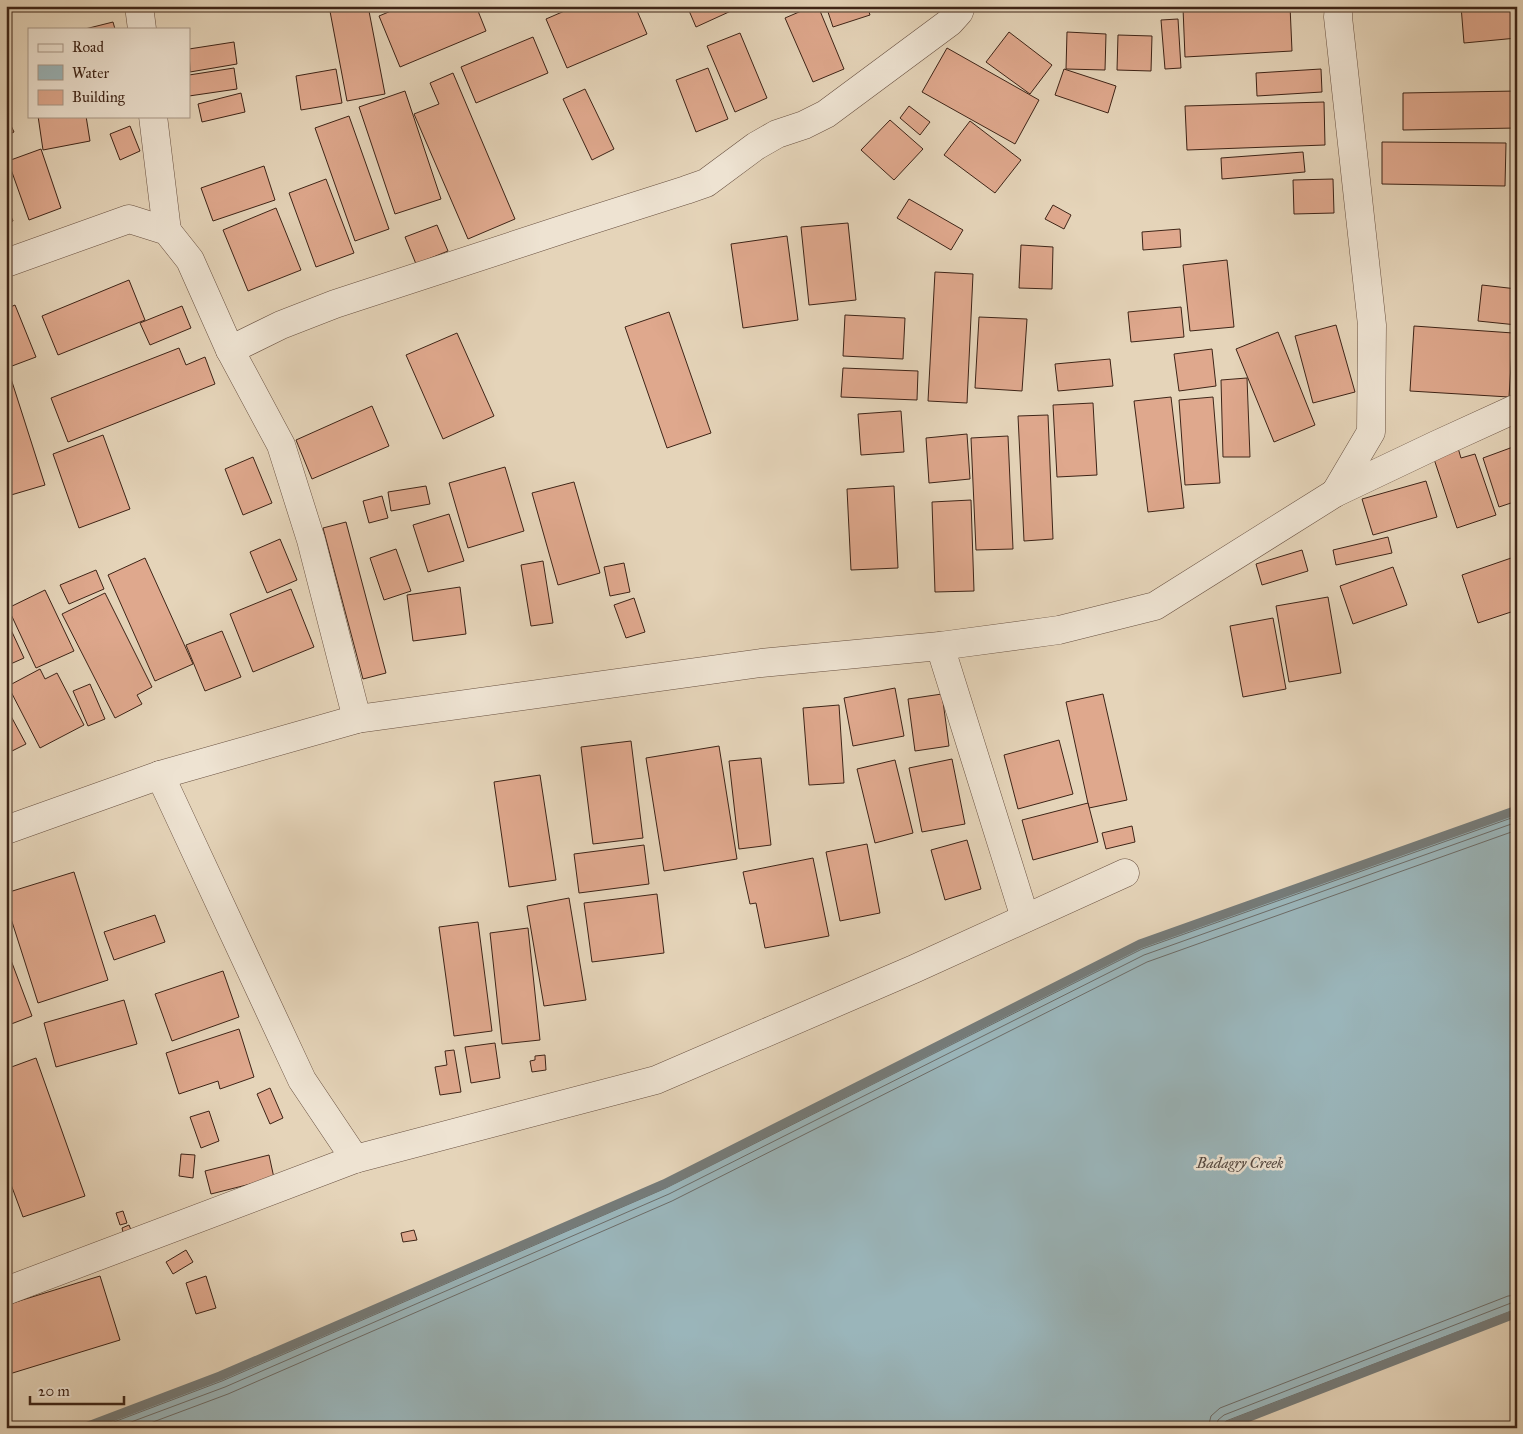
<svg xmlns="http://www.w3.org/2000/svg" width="1523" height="1434" viewBox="0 0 1523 1434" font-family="'IM FELL Great Primer',serif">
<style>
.water{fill:#9ab5ba;stroke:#757b79}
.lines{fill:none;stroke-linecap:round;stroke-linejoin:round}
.shore{stroke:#6c6c68;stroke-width:1}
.stream{stroke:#757b79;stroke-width:9}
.building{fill:#dfa88d;stroke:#3e2417}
.minor-casing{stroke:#685040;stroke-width:29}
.minor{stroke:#eee3d2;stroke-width:28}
.labels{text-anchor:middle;stroke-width:5;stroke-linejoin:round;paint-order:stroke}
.water-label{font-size:15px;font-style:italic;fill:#554840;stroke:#eee3d2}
</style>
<rect width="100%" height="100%" fill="#e5d4b9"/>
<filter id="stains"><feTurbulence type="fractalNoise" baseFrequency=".004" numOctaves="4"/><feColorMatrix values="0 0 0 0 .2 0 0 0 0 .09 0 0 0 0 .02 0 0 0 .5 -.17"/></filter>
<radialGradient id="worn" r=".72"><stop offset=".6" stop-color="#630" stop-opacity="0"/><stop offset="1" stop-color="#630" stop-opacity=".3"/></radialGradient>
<polygon class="water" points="1517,810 1517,1313 1221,1428 83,1428 220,1376 664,1184 1140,944"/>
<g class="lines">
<g class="shore">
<polyline points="98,1428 222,1381 666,1188 1142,949 1517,816"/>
<polyline points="115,1428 225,1387 669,1194 1144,955 1517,822"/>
<polyline points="137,1428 228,1394 672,1201 1147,962 1517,830"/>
<polyline points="1208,1428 1211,1416 1220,1408 1508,1296 1517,1295"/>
<polyline points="1216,1428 1218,1420 1224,1415 1511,1303 1517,1302"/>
<polyline points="1222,1428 1223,1424 1226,1421 1517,1309"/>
</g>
<g class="stream">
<polyline points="83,1428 220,1376 664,1184 1140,944 1517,810"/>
<polyline points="1221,1428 1517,1313"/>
</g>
</g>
<g class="building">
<polygon points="329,6 368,6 385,94 347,101"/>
<polygon points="389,6 476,6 486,31 400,67 379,16 391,11"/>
<polygon points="576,6 635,6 647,34 567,68 546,19"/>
<polygon points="687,6 729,6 731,11 696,27"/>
<polygon points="813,6 818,6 844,69 813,82 785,18"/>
<polygon points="826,6 867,6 870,15 833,27"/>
<polygon points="1221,6 1290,6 1292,51 1185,57 1183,8"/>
<polygon points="1461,6 1517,6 1517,38 1464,43"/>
<polygon points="1178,19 1181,68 1165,69 1161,20"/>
<polygon points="113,22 115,29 85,29"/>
<polygon points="1009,32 1052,65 1030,94 986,62"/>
<polygon points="1067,32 1106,34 1105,70 1066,69"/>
<polygon points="740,33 767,98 735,112 707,46"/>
<polygon points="1118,35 1152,36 1151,71 1117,70"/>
<polygon points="533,37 548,73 476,103 461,67"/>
<polygon points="234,42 237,64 190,72 189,49"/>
<polygon points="947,48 1039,100 1015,144 922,92"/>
<polygon points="234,68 237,89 189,96 189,75"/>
<polygon points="708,68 728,119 696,132 676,80"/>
<polygon points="336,69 342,103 301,110 296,76"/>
<polygon points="1064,69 1116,86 1108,113 1055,95"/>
<polygon points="1321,69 1322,92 1257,96 1256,73"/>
<polygon points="453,73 515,219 468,239 414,114 439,104 430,83"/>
<polygon points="585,89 614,149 592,160 563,99"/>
<polygon points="405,91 441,199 395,214 359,107"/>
<polygon points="1517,91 1517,128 1403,130 1403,93"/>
<polygon points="241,93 245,112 202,122 198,104"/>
<polygon points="1324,102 1325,145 1187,150 1185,106"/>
<polygon points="909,106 930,122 920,135 900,118"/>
<polygon points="6,115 14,132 6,136"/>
<polygon points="38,116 86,116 90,141 43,150"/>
<polygon points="349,116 389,229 355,241 315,128"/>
<polygon points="890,120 923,149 894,180 861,150"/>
<polygon points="970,121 1021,160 995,193 944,155"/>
<polygon points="130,126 140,151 120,160 110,134"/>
<polygon points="1382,142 1506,143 1505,186 1382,184"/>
<polygon points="41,149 61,208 29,220 8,161"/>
<polygon points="1303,152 1305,172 1222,179 1221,158"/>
<polygon points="264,166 275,200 213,221 201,188"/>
<polygon points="326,179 354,253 316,267 289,193"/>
<polygon points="1333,179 1334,213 1294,214 1293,180"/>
<polygon points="909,199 963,230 951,250 897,218"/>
<polygon points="6,204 13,221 6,224"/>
<polygon points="1053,205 1071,215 1064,229 1045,219"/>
<polygon points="276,208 301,270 248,291 223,230"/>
<polygon points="848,223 856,300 809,305 801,227"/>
<polygon points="437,225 448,251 416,264 405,237"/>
<polygon points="1180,229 1181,247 1143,250 1142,232"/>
<polygon points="787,236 798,320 743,328 731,244"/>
<polygon points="1021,245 1053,247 1052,289 1019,288"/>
<polygon points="1227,260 1234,327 1190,331 1183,265"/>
<polygon points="935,272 973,274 967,403 928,401"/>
<polygon points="129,280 145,320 58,355 42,316"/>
<polygon points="1482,285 1517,289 1517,325 1478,321"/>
<polygon points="15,305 36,357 12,366 6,351 6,309"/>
<polygon points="182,306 191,328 150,345 140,323"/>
<polygon points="1181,307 1184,337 1131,342 1128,312"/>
<polygon points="669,312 711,433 667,448 625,327"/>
<polygon points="845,315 905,318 903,359 843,356"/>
<polygon points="979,317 1027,319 1022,391 975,388"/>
<polygon points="1336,325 1355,392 1313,403 1295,336"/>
<polygon points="1414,326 1513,333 1509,397 1410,391"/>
<polygon points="1278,332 1315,425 1274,442 1236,349"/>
<polygon points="457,333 494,416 443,439 406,355"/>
<polygon points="179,348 186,365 205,357 215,384 68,442 51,398"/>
<polygon points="1212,349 1216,386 1179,391 1174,354"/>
<polygon points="1110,359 1113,386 1058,391 1055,364"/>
<polygon points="6,363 45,485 11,495 6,480"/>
<polygon points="843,368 918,371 917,400 841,397"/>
<polygon points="1247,378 1250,457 1223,457 1221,380"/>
<polygon points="1171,397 1184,508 1148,512 1134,401"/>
<polygon points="1213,397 1220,483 1185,485 1179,400"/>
<polygon points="1093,403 1097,475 1057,477 1053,405"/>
<polygon points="372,406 389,446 312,479 296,440"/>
<polygon points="901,411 904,452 861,455 858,414"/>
<polygon points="1048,415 1053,539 1024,541 1018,416"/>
<polygon points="967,434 970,479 929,483 926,438"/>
<polygon points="103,435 130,509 79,528 53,454"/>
<polygon points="1008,436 1013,549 976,550 971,438"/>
<polygon points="1513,447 1517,458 1517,501 1499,507 1483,458"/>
<polygon points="1458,448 1461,458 1475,454 1496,515 1457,528 1433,456"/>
<polygon points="253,457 272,503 243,515 225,469"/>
<polygon points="505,467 524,531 468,548 449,483"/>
<polygon points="1426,481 1437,517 1373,535 1362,499"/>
<polygon points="574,482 600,573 558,585 532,493"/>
<polygon points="426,486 430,504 391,511 388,492"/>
<polygon points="894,486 898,568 851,570 847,489"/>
<polygon points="382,496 388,518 369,523 363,501"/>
<polygon points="971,500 974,591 935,592 932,502"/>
<polygon points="449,514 464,561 428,572 413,525"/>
<polygon points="346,522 386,673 363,679 323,528"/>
<polygon points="1388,537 1392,553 1336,565 1333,550"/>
<polygon points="280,539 297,580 267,593 250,552"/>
<polygon points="396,549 411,591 384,600 370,558"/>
<polygon points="1302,550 1308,571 1262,585 1256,564"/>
<polygon points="1517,556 1517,610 1478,623 1462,575"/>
<polygon points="145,558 193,664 155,681 108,575"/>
<polygon points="543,561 553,623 531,626 521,565"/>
<polygon points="624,563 630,592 610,596 604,567"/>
<polygon points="1393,567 1407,605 1353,624 1340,586"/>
<polygon points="96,570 104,589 69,604 60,585"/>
<polygon points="460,587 466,634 413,641 407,595"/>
<polygon points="291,589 314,647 253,672 230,614"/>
<polygon points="45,590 74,651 36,668 8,608"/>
<polygon points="105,593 152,687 137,695 142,704 115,718 62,614"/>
<polygon points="1328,597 1341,673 1289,682 1276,606"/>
<polygon points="634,598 645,632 626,638 614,605"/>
<polygon points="1273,618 1286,689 1243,697 1230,626"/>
<polygon points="6,619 24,658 6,666"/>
<polygon points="222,631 241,677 205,691 186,645"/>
<polygon points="40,669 45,679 57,673 84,725 40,748 8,686"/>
<polygon points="90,684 105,719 88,726 73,691"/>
<polygon points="895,688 904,736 853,746 844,698"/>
<polygon points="942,694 949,746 915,751 908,699"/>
<polygon points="1103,694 1127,800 1089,808 1066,702"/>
<polygon points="839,705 844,783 809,785 803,708"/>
<polygon points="6,707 26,744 6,754"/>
<polygon points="1059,740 1073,794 1018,809 1004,755"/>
<polygon points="631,741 643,838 593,844 581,747"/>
<polygon points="719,746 737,859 664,871 646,758"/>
<polygon points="761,758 771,845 739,849 729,761"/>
<polygon points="952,759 965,824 922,832 909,768"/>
<polygon points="895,760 913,833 875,843 857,769"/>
<polygon points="540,775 556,880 509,887 494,782"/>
<polygon points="1088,803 1098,842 1033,860 1022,820"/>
<polygon points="1132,826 1135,842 1106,849 1102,833"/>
<polygon points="967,840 981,889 945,900 931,850"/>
<polygon points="867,844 880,913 840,921 826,852"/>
<polygon points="644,845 649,884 579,893 574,854"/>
<polygon points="813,858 829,936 765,948 756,903 750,904 743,872"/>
<polygon points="74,872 108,980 38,1003 6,903 6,893"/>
<polygon points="657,894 664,953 592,962 584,903"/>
<polygon points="569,898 586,1000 544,1006 527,906"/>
<polygon points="155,915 165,942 114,960 104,932"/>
<polygon points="478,922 492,1031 454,1036 439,927"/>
<polygon points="528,928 540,1040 502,1044 490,933"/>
<polygon points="6,947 32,1016 6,1026"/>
<polygon points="223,971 239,1017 172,1041 155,994"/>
<polygon points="124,1000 137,1044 56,1067 44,1023"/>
<polygon points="239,1029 254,1077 220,1089 218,1081 179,1094 166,1053"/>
<polygon points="495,1043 500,1078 471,1083 465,1047"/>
<polygon points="454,1050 461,1092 440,1095 435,1067 447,1065 445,1051"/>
<polygon points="545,1055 546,1070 532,1072 530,1061 535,1060 535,1056"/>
<polygon points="36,1058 85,1196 23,1217 6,1171 6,1069"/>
<polygon points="270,1088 283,1118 270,1124 257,1094"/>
<polygon points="209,1111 219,1141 201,1148 190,1117"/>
<polygon points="181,1154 195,1155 193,1178 179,1176"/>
<polygon points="269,1155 274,1178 211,1194 205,1171"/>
<polygon points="6,1211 11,1224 6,1226"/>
<polygon points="123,1211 127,1223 120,1225 116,1213"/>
<polygon points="129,1225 131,1230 123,1232 122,1228"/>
<polygon points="414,1230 417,1240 403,1242 401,1233"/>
<polygon points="186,1250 193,1262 173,1274 166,1262"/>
<polygon points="100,1276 120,1340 6,1375 6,1305"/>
<polygon points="206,1276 216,1308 196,1314 186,1283"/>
</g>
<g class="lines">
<g class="minor-casing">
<g id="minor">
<polyline points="139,6 142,29"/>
<polyline points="153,116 167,231"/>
<polyline points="6,263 129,219 167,231 190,260 230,350 281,445 311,540 357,719"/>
<polyline points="230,350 281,325 335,304 573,226 686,190 706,183 756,146 777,134 804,125 826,114 950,22 959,12 961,6"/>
<polyline points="1335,493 1371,432 1372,325 1338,17 1339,6"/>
<polyline points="940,646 1025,918"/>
<polyline points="160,775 302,1080 355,1159"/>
<polyline points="6,830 160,775 357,719 761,663 940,646 1059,630 1155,606 1335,493 1436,445 1517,408"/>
<polyline points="6,1291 355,1159 656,1080 914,969 1125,873"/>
</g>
</g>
<use href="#minor" class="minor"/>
</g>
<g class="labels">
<g class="water-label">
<text x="1240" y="1168">Badagry Creek</text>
</g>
</g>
<rect width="1523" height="1434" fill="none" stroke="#e5d4b9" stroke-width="25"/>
<rect x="8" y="8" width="1508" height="1419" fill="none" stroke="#3e2417" stroke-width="2.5"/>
<rect x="12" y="12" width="1498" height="1409" fill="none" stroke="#3e2417"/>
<rect x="28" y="28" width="162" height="90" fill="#eee3d2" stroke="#a89787"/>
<rect x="38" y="44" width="25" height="8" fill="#eee3d2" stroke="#a89787"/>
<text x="72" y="52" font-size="15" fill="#3e2417">Road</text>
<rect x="38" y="65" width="25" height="15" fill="#9ab5ba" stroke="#a89787"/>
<text x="72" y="78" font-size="15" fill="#3e2417">Water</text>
<rect x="38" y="90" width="25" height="15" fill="#dfa88d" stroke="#a89787"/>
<text x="72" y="102" font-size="15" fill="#3e2417">Building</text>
<path d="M30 1396v8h94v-8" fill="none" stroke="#3e2417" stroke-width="2.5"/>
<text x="38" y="1396" font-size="15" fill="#3e2417" stroke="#eee3d2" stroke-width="4" paint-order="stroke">20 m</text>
<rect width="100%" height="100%" filter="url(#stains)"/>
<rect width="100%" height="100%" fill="url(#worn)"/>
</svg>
